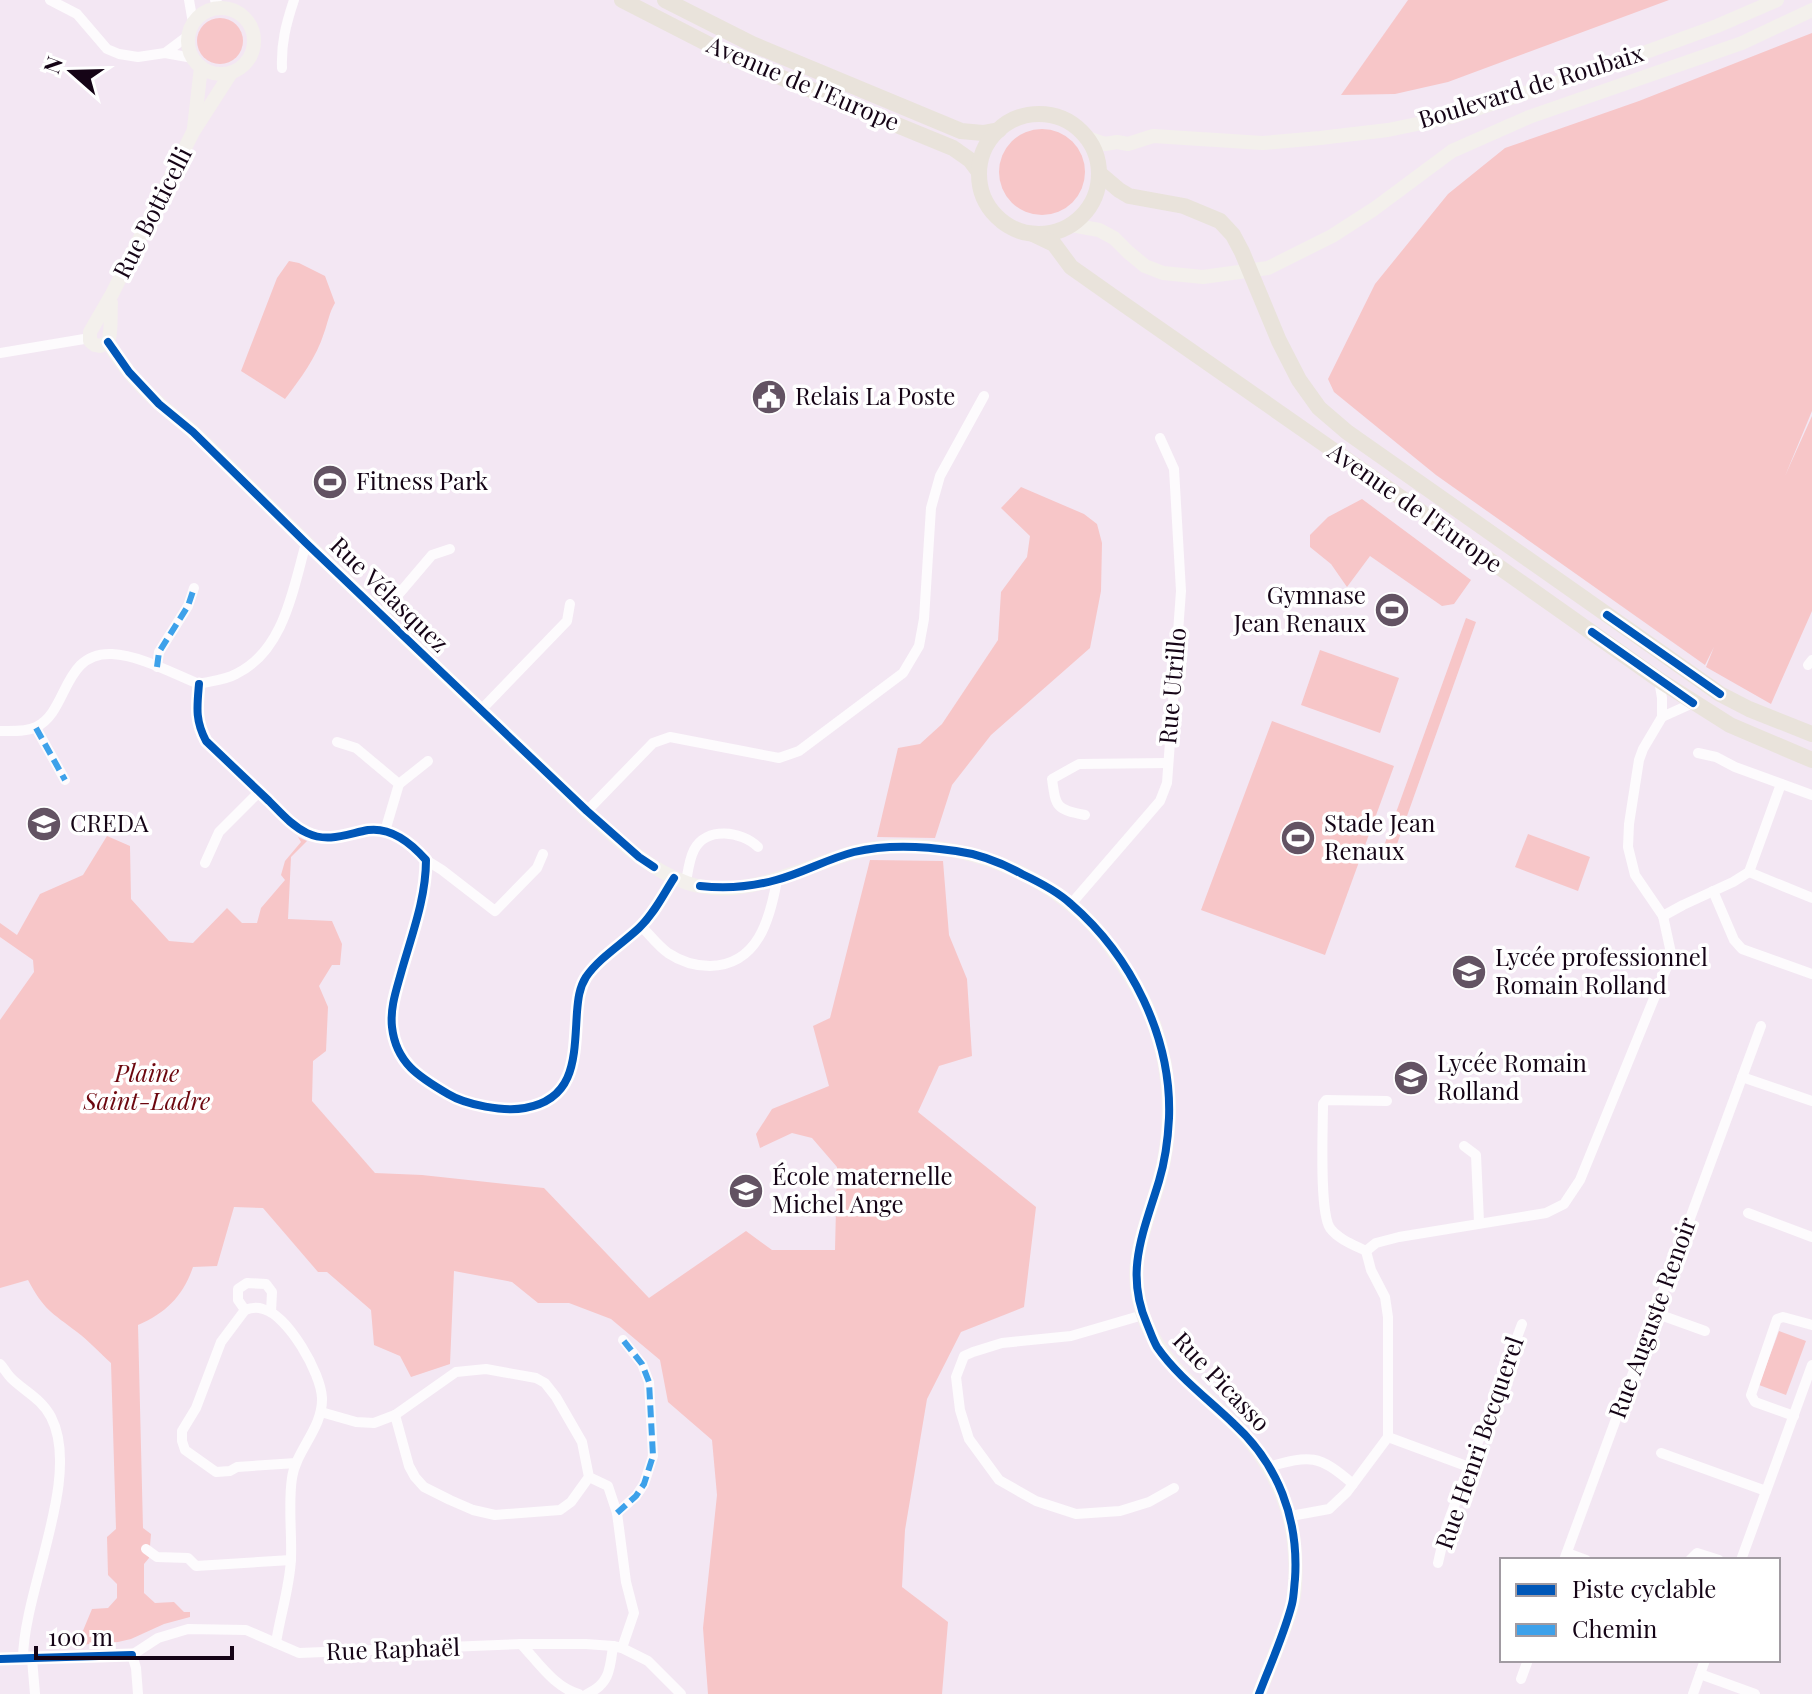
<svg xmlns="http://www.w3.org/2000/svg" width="1812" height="1694" viewBox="0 0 1812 1694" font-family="'Playfair Display',serif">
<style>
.green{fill:#f7c6c8}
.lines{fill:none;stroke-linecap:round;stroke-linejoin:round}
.street{stroke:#fdfbfd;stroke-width:10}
.secondary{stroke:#f3f0ec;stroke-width:14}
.primary{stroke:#e9e3db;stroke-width:16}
.quiet{stroke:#3da1ea;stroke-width:6;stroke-dasharray:12 6;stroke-linecap:butt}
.cycleway-casing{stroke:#fff;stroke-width:13}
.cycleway{stroke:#0057b8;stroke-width:8}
.labels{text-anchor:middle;stroke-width:7;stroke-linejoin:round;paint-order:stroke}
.street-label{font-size:24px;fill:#150416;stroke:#fff}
.poi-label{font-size:24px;fill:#150416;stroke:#fff;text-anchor:start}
.park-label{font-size:24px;font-style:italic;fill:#6c070f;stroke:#fff}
</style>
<rect width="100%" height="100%" fill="#f3e7f3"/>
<g class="green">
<polygon points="1408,0 1669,0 1448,82 1395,94 1341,95"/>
<circle cx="220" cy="41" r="23"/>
<polygon points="1812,33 1812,411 1785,476 1812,416 1812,611 1771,704 1706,667 1714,647 1705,665 1436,475 1334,392 1328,379 1375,284 1448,194 1505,148 1639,101"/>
<circle cx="1042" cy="172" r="43"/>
<path d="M289 261 299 263 325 276 335 303C329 313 328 322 324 333 316 358 301 378 285 399L241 371 277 278Z"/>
<polygon points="1021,487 1084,514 1097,524 1102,543 1101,591 1090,648 991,735 952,785 935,838 877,837 898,748 920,744 942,724 998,640 1001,592 1027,557 1030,536 1001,508"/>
<polygon points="1362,499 1471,580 1454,604 1442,606 1370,556 1347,587 1331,564 1310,547 1310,535 1328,517"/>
<polygon points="1466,618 1476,622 1391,861 1380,857"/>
<polygon points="1320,650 1399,678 1380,733 1301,705"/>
<polygon points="1272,721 1394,766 1325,955 1201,910"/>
<polygon points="1528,834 1590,857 1578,891 1515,867"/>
<path d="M107 836 130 846 131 899 169 941 193 943 227 908 242 923H257L261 908 285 880 281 875 285 861 301 842 298 837 307 841 291 857 288 919 332 921 342 944 340 965H332L319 986 328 1007 326 1051 313 1061 312 1101 375 1173 422 1175 544 1188 649 1298 746 1231 772 1250H835L837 1167 812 1138 792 1133 760 1148 756 1134 772 1109 829 1086 813 1026 830 1018 870 860 943 861 949 935 967 979 972 1056 939 1066 918 1112 1036 1207 1024 1307 961 1332 927 1399 905 1530 902 1587 948 1622 942 1694H708L703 1628 717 1495 712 1440 668 1402 660 1360 611 1319 569 1303H538L512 1282 454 1271 450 1364 411 1377 400 1356 374 1345 371 1310 327 1272H318L263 1208 234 1207 217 1266 193 1267C183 1296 166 1313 138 1325L143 1528 151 1534 149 1558 144 1564V1593L155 1603 174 1602 184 1612H190V1617L164 1624 131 1639 118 1642 77 1645 92 1609 108 1608 117 1598V1584L108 1575 107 1537 116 1529 111 1363C100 1353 89 1341 77 1332 51 1312 44 1310 28 1280L0 1288V1020L34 972 33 960 0 937V923L17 935 40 894 83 875Z"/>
<polygon points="1779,1331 1806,1341 1786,1395 1759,1385"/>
</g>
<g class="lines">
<g class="street">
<polyline points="50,0 77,14 107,49 119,54 138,57 165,53 193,58"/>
<polyline points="189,0 193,23"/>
<polyline points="215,0 221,8"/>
<polyline points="165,53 189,35"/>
<path d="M282 68C281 43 286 24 294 0"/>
<polyline points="0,353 90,338"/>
<polyline points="381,615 432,555 450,549"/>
<polyline points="1808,665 1812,660"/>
<polyline points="157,667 159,652 188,606 194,588"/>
<path d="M199 684C197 707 195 720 206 741 227 761 248 781 269 801 281 813 292 826 307 833 328 843 347 834 368 830 391 827 412 844 426 860 426 899 411 937 401 973 396 991 390 1008 392 1027 396 1063 419 1077 448 1094 466 1105 504 1112 525 1108 577 1099 574 1055 577 1012 578 1000 579 988 586 977 599 958 622 944 639 928 654 914 663 895 674 878"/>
<path d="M199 684C211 681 225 680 236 674 284 651 293 589 306 543"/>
<polyline points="481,710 567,621 570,604"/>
<polyline points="1662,717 1693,703"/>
<polyline points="36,728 65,780"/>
<path d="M0 731C11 731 26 732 36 727 69 711 62 652 112 654 139 655 174 674 199 684"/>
<polyline points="337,742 356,748 399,784 385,831"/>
<polyline points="1698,753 1716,757 1735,767 1812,795"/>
<polyline points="399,784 428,761"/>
<polyline points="587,811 653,743 670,737 779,758 799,751 903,673 919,646 924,619 931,508 940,476 984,396"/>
<path d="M1085 815C1056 809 1056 808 1052 779L1079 764 1167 763"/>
<polyline points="426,860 442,870 495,911 537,868 543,854"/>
<polyline points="205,863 219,832 259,792"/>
<polyline points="1749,872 1812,898"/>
<path d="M686 882C688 871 689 860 694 850 706 826 742 831 758 847"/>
<polyline points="1713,891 1734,940 1742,949 1812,974"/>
<polyline points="1071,904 1160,801 1167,783 1181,591 1174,469 1160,438"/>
<polyline points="1663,916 1683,905 1733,882 1749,872 1781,784"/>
<path d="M641 926C650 935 658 946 668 953 680 961 696 966 710 966 758 965 770 919 777 880"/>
<polyline points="1742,1077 1812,1101"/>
<polyline points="1464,1146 1476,1155 1479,1222"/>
<polyline points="1748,1213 1812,1237"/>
<polyline points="1366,1251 1376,1243 1399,1237 1546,1213 1564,1204 1580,1180 1668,964 1671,953 1663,916 1635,875 1628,847 1629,824 1639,760 1643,749 1662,717 1662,698 1659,680"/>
<polyline points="245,1310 238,1300 238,1289 247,1283 266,1284 272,1292 271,1312"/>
<polyline points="1655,1313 1705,1331"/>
<polyline points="1143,1315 1071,1336 1002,1343 973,1352 964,1356 956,1377 960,1410 969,1439 999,1480 1036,1501 1076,1514 1120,1511 1149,1502 1174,1488"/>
<path d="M0 1364C4 1368 7 1374 11 1378 24 1391 42 1399 51 1417 82 1477 24 1589 23 1658"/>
<polyline points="321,1412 356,1422 374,1423 395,1415 409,1466 415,1477 424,1487 450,1500 473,1510 495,1515 560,1510 571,1502 589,1477"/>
<polyline points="395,1415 456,1372 486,1369 536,1378 545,1383 556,1397 582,1442 589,1477 608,1486 617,1513 626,1582 634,1613 622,1648"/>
<polyline points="1794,1416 1755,1402 1751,1395 1777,1319 1783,1317 1812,1325"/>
<polyline points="1388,1437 1469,1467"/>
<polyline points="1661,1453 1766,1491"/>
<path d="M1268 1467C1311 1455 1318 1454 1353 1484"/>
<polyline points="617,1513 636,1496 644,1484 653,1456 649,1382 642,1364 623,1340"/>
<path d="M1291 1516 1329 1509 1347 1492 1388 1437V1317L1385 1297 1371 1270 1366 1251C1354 1245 1338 1239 1330 1228 1319 1212 1323 1128 1323 1104L1326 1100 1387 1101"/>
<polyline points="146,1549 157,1557 188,1558 196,1566 291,1560"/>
<polyline points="1567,1553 1586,1560"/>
<polyline points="1564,1560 1761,1026"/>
<polyline points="1690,1560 1697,1553 1719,1560"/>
<polyline points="1741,1560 1812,1365"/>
<polyline points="1438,1563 1446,1528 1522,1324"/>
<path d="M276 1643C280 1615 290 1587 291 1558 292 1532 288 1504 292 1478 296 1450 323 1428 322 1398 321 1373 288 1315 263 1309 257 1307 250 1308 245 1310L221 1342 196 1408 182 1431V1441L185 1450 216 1472 230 1471 237 1467 296 1463"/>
<path d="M521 1644C538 1662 555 1688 579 1694"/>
<polyline points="132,1655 158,1638 188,1629 246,1630 299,1653 521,1644 586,1644 613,1646 622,1648 648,1661 681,1694"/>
<polyline points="132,1655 136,1668 138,1694"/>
<polyline points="0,1659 132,1655"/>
<polyline points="32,1659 35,1694"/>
<polyline points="1700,1674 1755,1694"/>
<polyline points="1521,1679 1528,1660"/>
<path d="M587 1694C610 1684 610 1668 613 1646"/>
<polyline points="1693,1694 1705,1660"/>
</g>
<g class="secondary">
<circle cx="221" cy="41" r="33"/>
<polyline points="194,128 201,67"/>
<polyline points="1088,138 1105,144 1117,142 1128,144 1153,136 1263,143 1320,138 1388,130 1451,117 1597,70 1717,26 1777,0"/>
<polyline points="1071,225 1099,230 1114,238 1128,252 1145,266 1163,273 1203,277 1268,268 1332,236 1374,209 1452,151 1529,117 1742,43 1812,10"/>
<path d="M108 342C122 366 141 388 162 406 172 415 184 423 194 433 207 444 219 457 231 469 323 560 417 649 510 738 533 759 556 781 578 803 610 833 644 868 687 883 742 901 796 870 848 854 938 827 1055 869 1109 945 1127 971 1145 997 1155 1027 1172 1075 1173 1132 1159 1182 1144 1233 1124 1269 1146 1323 1163 1363 1197 1389 1227 1417 1267 1455 1292 1499 1295 1554 1296 1571 1296 1590 1292 1606 1283 1636 1270 1665 1259 1694"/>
<polyline points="108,342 100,346 95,345 90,341 90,332 112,294 193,132 231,73"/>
<path d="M108 342C112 333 110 315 111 303"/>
</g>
<g class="primary">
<polyline points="622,0 741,61 953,148 970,160 979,172"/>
<polyline points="665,0 752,44 961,131 983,133 999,130"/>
<circle cx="1039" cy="174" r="60"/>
<polyline points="1099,173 1119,190 1129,196 1184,206 1220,221 1233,235 1242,252 1279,341 1299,380 1319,408 1347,432 1720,694 1749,709 1812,734"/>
<polyline points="1033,234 1054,244 1071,267 1122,303 1383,485 1659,680 1730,725 1812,760"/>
</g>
<g class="quiet">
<polyline points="157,667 159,652 188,606 194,588"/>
<polyline points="36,728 65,780"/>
<polyline points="617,1513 636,1496 644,1484 653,1456 649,1382 642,1364 623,1340"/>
</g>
<g class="cycleway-casing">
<g id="cycleway">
<polyline points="108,342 129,372 159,404 193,432 306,543 587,811 639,857 654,867"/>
<polyline points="1607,615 1720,694"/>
<polyline points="1592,632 1693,703"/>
<path d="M199 684C197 707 195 720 206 741 227 761 248 781 269 801 281 813 292 826 307 833 328 843 347 834 368 830 391 827 412 844 426 860 426 899 411 937 401 973 396 991 390 1008 392 1027 396 1063 419 1077 448 1094 466 1105 504 1112 525 1108 577 1099 574 1055 577 1012 578 1000 579 988 586 977 599 958 622 944 639 928 654 914 663 895 674 878"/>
<path d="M700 886C726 889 751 887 776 880 803 873 827 859 854 852 887 844 923 846 956 851 979 854 1002 863 1022 874 1039 882 1057 891 1071 904 1131 956 1172 1037 1169 1118 1168 1139 1165 1161 1159 1181 1144 1231 1124 1272 1147 1324 1150 1331 1153 1340 1157 1347 1177 1376 1208 1399 1234 1424 1278 1464 1299 1519 1295 1579 1294 1587 1294 1596 1292 1604 1284 1635 1270 1665 1259 1694"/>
<polyline points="0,1659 132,1655"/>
</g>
</g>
<use href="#cycleway" class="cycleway"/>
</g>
<defs>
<g id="civic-disc" transform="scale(1.8)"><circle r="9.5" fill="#635363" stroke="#fff"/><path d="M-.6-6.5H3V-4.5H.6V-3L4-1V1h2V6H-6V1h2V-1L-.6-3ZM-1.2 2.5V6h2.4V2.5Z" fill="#fff"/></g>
<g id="stadium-disc" transform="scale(1.8)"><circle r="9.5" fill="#635363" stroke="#fff"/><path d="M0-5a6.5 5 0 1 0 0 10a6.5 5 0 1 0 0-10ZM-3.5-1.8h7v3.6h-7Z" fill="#fff"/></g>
<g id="school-disc" transform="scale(1.8)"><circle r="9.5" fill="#635363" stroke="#fff"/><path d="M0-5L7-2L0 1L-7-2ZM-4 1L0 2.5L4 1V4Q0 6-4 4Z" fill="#fff"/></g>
<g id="university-disc" transform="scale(1.8)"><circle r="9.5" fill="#635363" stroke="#fff"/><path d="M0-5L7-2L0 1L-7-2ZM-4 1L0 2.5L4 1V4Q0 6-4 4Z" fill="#fff"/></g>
</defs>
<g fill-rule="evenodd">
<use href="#civic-disc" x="769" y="397"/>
<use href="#stadium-disc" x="330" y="482"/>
<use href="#stadium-disc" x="1392" y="610"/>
<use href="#school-disc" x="44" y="824"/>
<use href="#stadium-disc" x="1298" y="838"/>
<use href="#school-disc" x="1469" y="972"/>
<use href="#university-disc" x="1411" y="1078"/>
<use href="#school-disc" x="746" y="1191"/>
</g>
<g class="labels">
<g class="street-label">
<text transform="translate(803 84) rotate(23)" y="8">Avenue de l'Europe</text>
<text transform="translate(1531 87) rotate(-17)" y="8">Boulevard de Roubaix</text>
<text transform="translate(153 213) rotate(-63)" y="8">Rue Botticelli</text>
<text transform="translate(1415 508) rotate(35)" y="8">Avenue de l'Europe</text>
<text transform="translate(389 595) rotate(44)" y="8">Rue Vélasquez</text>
<text transform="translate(1173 686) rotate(-85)" y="8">Rue Utrillo</text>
<text transform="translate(1653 1318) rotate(-70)" y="8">Rue Auguste Renoir</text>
<text transform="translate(1221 1382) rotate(46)" y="8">Rue Picasso</text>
<text transform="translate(1480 1443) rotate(-71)" y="8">Rue Henri Becquerel</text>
<text transform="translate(393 1650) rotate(-2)" y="8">Rue Raphaël</text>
</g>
<g class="poi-label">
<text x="795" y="405">Relais La Poste</text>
<text x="356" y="490">Fitness Park</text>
<text x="1366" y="604" text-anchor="end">Gymnase<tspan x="1366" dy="28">Jean Renaux</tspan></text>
<text x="70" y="832">CREDA</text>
<text x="1324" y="832">Stade Jean<tspan x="1324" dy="28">Renaux</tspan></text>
<text x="1495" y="966">Lycée professionnel<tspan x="1495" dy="28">Romain Rolland</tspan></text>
<text x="1437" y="1072">Lycée Romain<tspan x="1437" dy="28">Rolland</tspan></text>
<text x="772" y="1185">École maternelle<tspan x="772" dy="28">Michel Ange</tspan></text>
</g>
<g class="park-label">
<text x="147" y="1082">Plaine<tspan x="147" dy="28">Saint-Ladre</tspan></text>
</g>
</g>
<rect x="1500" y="1558" width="280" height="104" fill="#ffffff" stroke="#a19ba2" stroke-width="2"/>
<rect x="1516" y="1584" width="40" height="12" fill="#0057b8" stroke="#a19ba2" stroke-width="2"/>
<text x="1572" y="1598" font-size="24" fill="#150416">Piste cyclable</text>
<rect x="1516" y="1624" width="40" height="12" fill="#3da1ea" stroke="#a19ba2" stroke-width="2"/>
<text x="1572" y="1638" font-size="24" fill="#150416">Chemin</text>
<g transform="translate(72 72) rotate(290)" stroke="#ffffff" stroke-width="6" paint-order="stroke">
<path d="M0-6L14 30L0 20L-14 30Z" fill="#150416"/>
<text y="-12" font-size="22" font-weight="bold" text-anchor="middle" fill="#150416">N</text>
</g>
<path d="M36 1646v12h196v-12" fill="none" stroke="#150416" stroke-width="4"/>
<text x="48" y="1646" font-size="24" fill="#150416" stroke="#ffffff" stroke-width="6" paint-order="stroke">100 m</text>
</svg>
